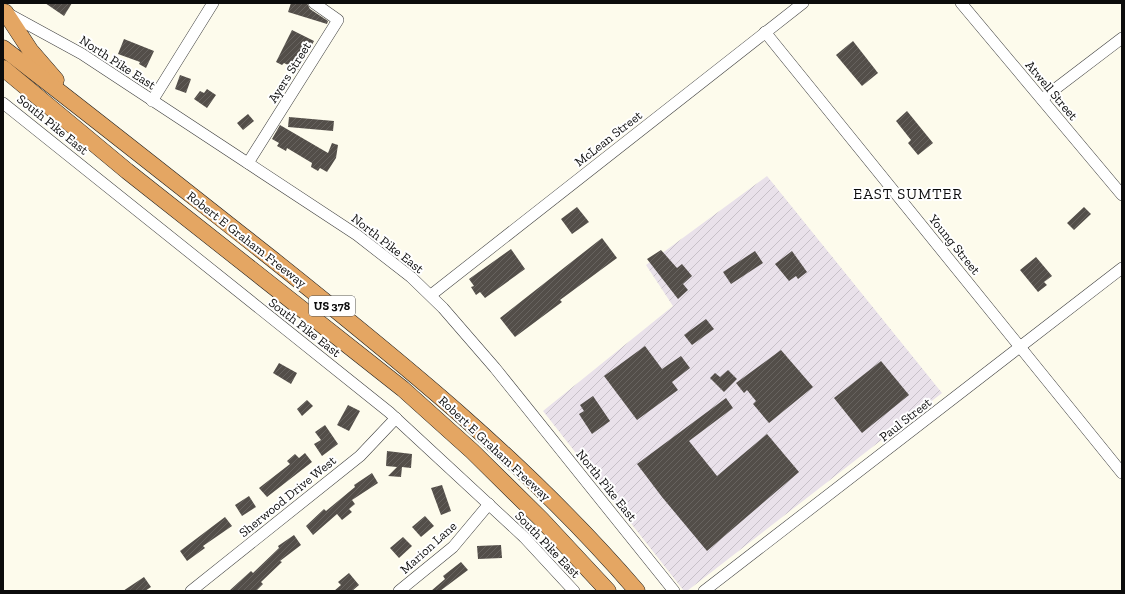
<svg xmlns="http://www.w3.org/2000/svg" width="1125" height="594" viewBox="0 0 1125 594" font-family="'Zilla Slab',serif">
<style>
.industrial{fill:url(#industrial-furrows)}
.building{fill:url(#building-hatch)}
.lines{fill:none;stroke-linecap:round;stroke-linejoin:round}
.minor-casing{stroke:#3f3f3f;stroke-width:12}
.highway-casing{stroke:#1d1d1d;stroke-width:17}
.minor{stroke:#fff;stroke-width:11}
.highway{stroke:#e4a663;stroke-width:16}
.labels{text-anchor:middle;stroke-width:4;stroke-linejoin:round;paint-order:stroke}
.shield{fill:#fff;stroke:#555;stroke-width:1}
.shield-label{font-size:12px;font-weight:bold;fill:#0c0c0c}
.street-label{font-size:13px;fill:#0c0c0c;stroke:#fff}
.quarter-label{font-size:15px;letter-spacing:1px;fill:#0c0c0c;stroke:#fff}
</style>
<defs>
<pattern id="industrial-furrows" width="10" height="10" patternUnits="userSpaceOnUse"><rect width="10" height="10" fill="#e9e1ea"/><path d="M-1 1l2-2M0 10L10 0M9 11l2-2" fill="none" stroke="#c7c0c8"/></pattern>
<pattern id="building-hatch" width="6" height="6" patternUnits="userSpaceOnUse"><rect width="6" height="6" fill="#534e49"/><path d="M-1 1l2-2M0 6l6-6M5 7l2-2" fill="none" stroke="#67635f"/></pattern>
</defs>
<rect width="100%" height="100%" fill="#fdfbec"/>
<polygon class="industrial" points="767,176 942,393 687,591 684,591 543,411 673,306 646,265"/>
<g class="building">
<polygon points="45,3 72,3 64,16"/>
<polygon points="291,3 307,3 310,9 328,21 327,24 288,12"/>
<polygon points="292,30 314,41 298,70 284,63 282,65 276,62"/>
<polygon points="124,39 154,51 146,68 139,64 140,62 118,54"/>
<polygon points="853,41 878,73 862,86 836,55"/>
<polygon points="180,75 191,79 186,93 175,89"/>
<polygon points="207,89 216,95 207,108 194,99 200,91 204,93"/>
<polygon points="907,111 933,143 918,155 908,143 911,140 896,121"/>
<polygon points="248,114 254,121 243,130 237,123"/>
<polygon points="289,117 334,121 333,131 288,127"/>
<polygon points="280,125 328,153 332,143 338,145 336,158 327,172 320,168 318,171 311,167 312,163 287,148 286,151 277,146 279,143 272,139"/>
<polygon points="577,207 589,222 572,234 561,219"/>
<polygon points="1084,207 1091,214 1074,230 1067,223"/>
<polygon points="602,238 617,258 560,300 562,302 515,337 500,318"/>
<polygon points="511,249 525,269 485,298 480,292 476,295 471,287 474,286 469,279"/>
<polygon points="661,250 677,268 682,264 692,276 683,284 688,290 678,299 647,259"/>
<polygon points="755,251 763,263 731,284 723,272"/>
<polygon points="792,251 807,272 798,279 796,276 789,281 775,264"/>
<polygon points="1036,257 1052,276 1044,282 1047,285 1038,292 1020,270"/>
<polygon points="706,319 714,329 692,345 684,335"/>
<polygon points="645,346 662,369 681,356 690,368 672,382 678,390 637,420 604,376"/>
<polygon points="781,350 813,387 769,423 753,404 756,401 747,390 744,393 736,383"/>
<polygon points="881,361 909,395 862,433 834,398"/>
<polygon points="279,363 297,373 291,384 273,373"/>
<polygon points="728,370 737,379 724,392 710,378 715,373 720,377"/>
<polygon points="593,396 610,421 592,434 579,414 584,411 580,405"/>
<polygon points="726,398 733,408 689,441 717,476 767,434 799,472 707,551 662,497 637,464"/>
<polygon points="307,400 313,406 302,416 297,409"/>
<polygon points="348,405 360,411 349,431 337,425"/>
<polygon points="325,425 338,444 322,456 314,444 321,440 315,432"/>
<polygon points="387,451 412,454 411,468 402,467 401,477 388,476 397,467 386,466"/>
<polygon points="305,453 312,462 267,497 259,488 290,464 287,461 295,454 299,458"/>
<polygon points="372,473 378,483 352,500 355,504 349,509 352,512 342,520 337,514 313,535 306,526 324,509 326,511 355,487 354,485"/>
<polygon points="442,485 451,511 441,515 431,488"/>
<polygon points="249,496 256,507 242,516 235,505"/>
<polygon points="425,516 434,526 421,537 412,527"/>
<polygon points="225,517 232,526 203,546 205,548 187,561 180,551"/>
<polygon points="294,535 301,545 280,561 282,562 261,582 263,584 256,591 229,591 251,571 253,573 279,548 278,546"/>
<polygon points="403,537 412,546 399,558 390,548"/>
<polygon points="501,545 502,558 478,559 477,546"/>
<polygon points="461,562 468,570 440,591 431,591 445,579 443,576"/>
<polygon points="349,573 359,585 352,591 334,591 341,585 338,582"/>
<polygon points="144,577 151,587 145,591 123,591"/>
</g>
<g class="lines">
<g class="minor-casing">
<g id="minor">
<polyline points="961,3 1122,195"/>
<polyline points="7,13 82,54 357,235 411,277 443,308 495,368 674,591"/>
<polyline points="765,32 1122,473"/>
<polyline points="1042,99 1122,38"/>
<polyline points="152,101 213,3"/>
<polyline points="3,103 389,412 524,537 574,591"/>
<polyline points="248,163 338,20 314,3"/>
<polyline points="431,295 803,3"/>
<polyline points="191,591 360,456 396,418"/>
<polyline points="399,591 453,547 489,504"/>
<polyline points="704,591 1122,268"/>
</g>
</g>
<g class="highway-casing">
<g id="highway">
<polyline points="5,12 30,50 56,80"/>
<path d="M3 48C93 117 182 188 271 258 400 361 529 465 637 591"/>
<polyline points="3,68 127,171 403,389 472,451 541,519 608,591"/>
</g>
</g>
<use href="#minor" class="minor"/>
<use href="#highway" class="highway"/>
</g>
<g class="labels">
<rect class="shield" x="309" y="296" width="46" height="20" rx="3"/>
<g class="shield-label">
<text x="332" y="310">US 378</text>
</g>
<g class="street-label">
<text transform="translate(118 62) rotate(33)" y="5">North Pike East</text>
<text transform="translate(289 72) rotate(-58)" y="5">Ayers Street</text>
<text transform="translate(1052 90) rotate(50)" y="5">Atwell Street</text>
<text transform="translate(53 124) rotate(39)" y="5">South Pike East</text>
<text transform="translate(608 138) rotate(-38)" y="5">McLean Street</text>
<text transform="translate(247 239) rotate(38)" y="5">Robert E Graham Freeway</text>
<text transform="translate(388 243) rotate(38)" y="5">North Pike East</text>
<text transform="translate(955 244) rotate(51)" y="5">Young Street</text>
<text transform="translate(305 327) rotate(38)" y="5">South Pike East</text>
<text transform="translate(905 419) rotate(-38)" y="5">Paul Street</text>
<text transform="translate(495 448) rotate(43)" y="5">Robert E Graham Freeway</text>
<text transform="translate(607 485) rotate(51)" y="5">North Pike East</text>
<text transform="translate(287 496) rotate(-39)" y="5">Sherwood Drive West</text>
<text transform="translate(548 544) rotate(46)" y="5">South Pike East</text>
<text transform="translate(428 547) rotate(-42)" y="5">Marion Lane</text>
</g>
<g class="quarter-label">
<text x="908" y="199">EAST SUMTER</text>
</g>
</g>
<rect width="1125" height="594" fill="none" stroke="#0c0c0c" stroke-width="8"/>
</svg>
